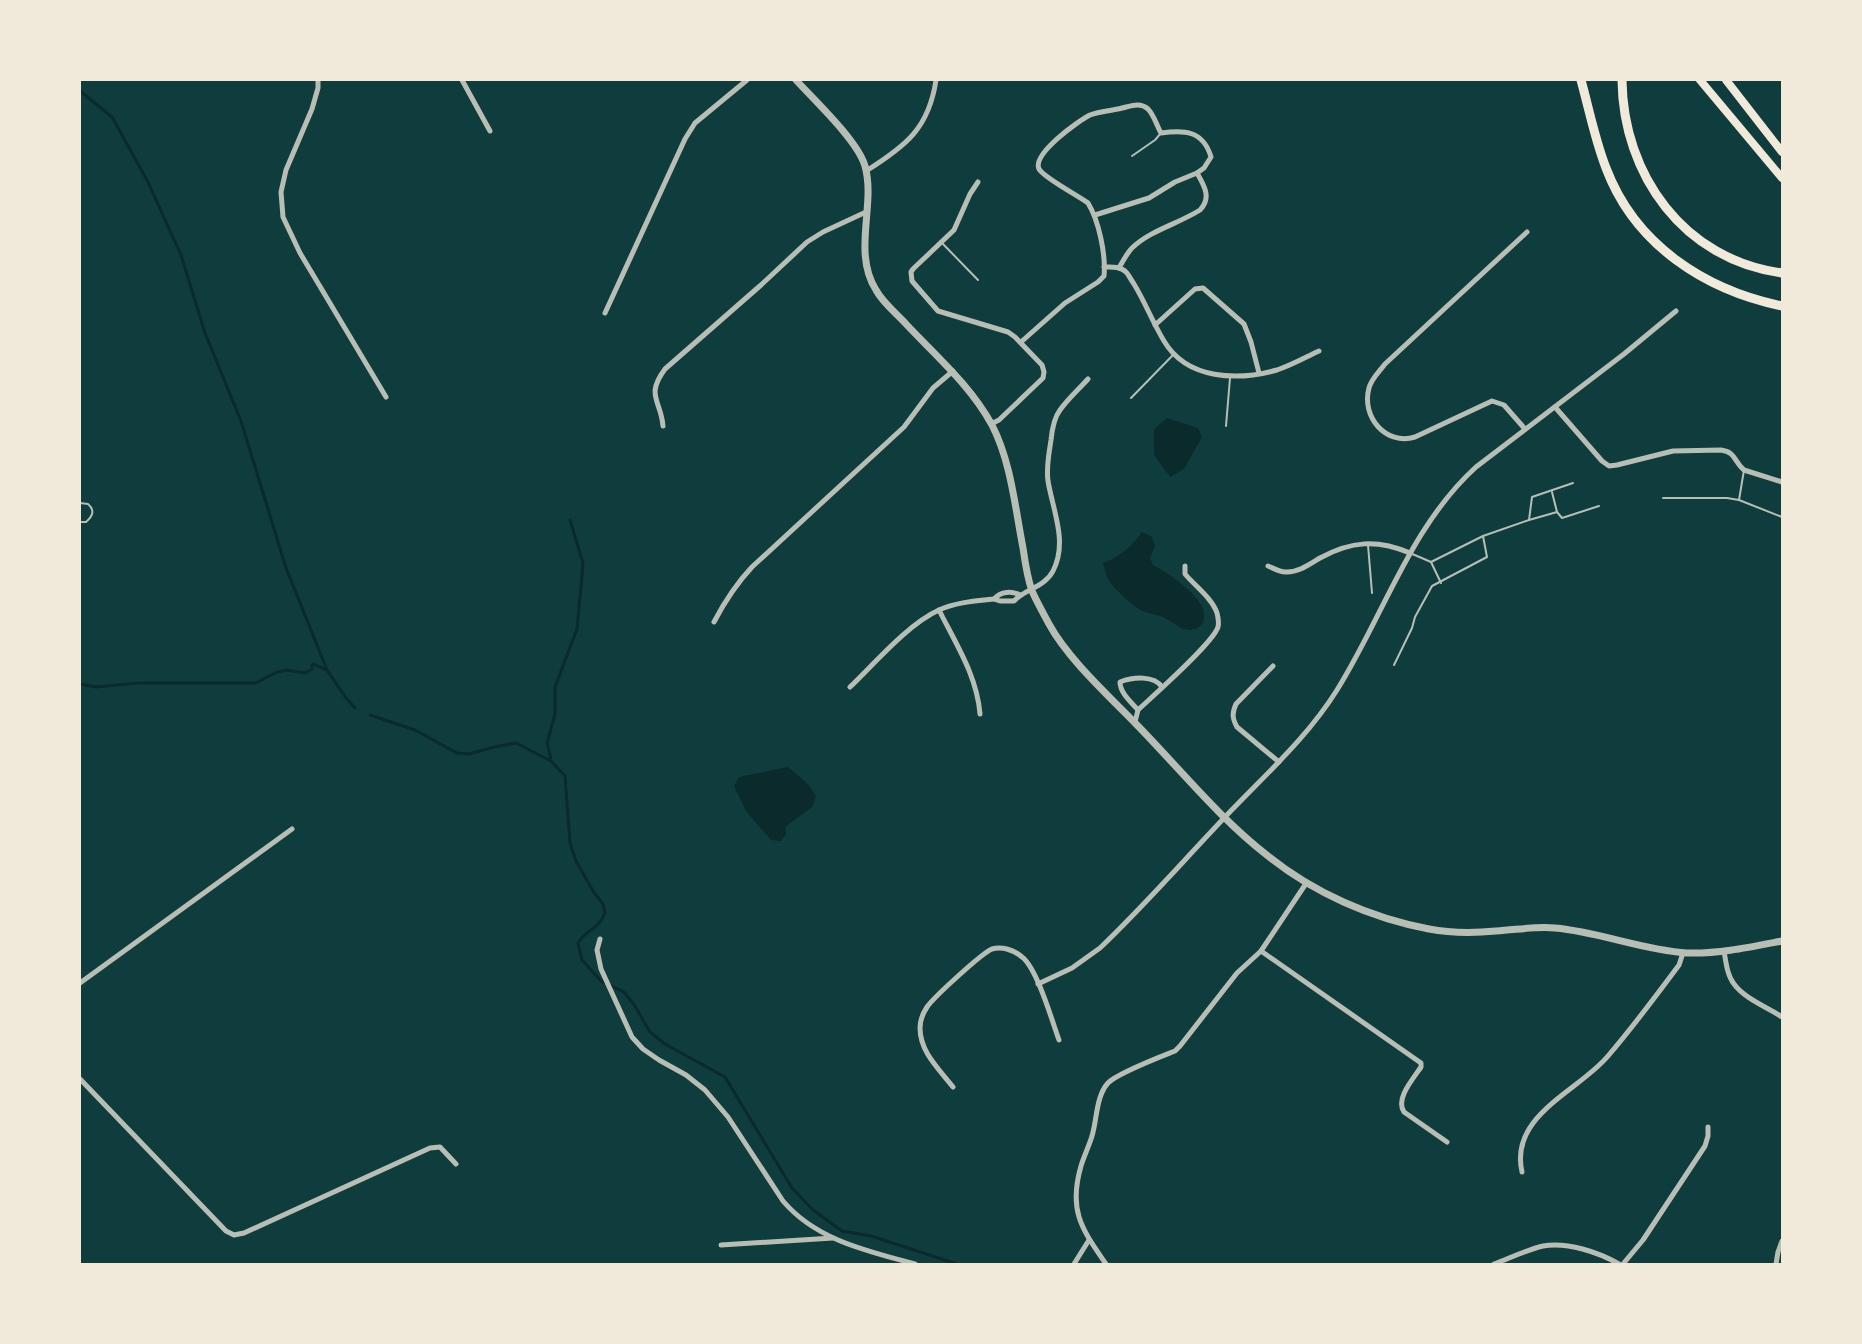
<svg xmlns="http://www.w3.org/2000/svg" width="1862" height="1344" viewBox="0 0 1862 1344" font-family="'Nunito Sans',sans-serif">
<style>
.water{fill:#0a2a2b}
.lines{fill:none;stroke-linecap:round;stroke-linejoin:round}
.stream{stroke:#0a2a2b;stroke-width:3}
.service{stroke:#b8beb3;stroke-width:2}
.minor{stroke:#b8beb3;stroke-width:5}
.tertiary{stroke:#b8beb3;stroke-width:7}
.secondary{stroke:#f1e9da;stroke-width:8}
.primary{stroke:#f1e9da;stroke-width:8}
.motorway{stroke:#f1e9da;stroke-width:9}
</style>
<rect width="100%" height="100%" fill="#0f3d3e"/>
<g class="water">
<polygon points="1167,418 1198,428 1202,437 1184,469 1170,477 1154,455 1154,429"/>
<path d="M1142 532 1152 537 1155 546 1150 558 1153 565C1168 573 1209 599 1204 620 1203 624 1199 628 1195 629 1183 633 1175 623 1165 618 1159 615 1151 614 1143 611 1134 608 1115 589 1109 581 1106 576 1105 569 1103 563 1120 557 1131 547 1142 532Z"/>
<polygon points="788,767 808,784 816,796 812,807 785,827 786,834 781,841 771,840 746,811 734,786 739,777"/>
</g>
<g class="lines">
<g class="stream">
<polyline points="80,91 112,117 148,182 181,255 205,333 241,421 286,568 327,670 346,698 355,708"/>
<polyline points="80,684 96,687 139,683 256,683 275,673 286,670 305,673 312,669 312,665 314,664 326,670"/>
<path d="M370 715 415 730 457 753 469 754 494 747 516 743 551 761 565 776 570 843 576 861 593 891 603 904 605 913C597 932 587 928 578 943L582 960 601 981 624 992 635 1006 650 1032 665 1044 725 1077 792 1188 813 1210 842 1231 871 1236 957 1264"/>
<polyline points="551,759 547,743 555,714 555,687 577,629 582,576 583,563 570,520"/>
</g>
<g class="service">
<polyline points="1132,156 1155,140 1161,133"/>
<polyline points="942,243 978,280"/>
<polyline points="1131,398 1173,355"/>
<polyline points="1226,426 1230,378"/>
<polyline points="1552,492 1557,512"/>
<polyline points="1663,498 1727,498 1739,500 1782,517"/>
<polyline points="1739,500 1744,470"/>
<path d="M80 503 88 504C95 510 93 516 86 522H80"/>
<polyline points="1529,520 1532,497 1573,483"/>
<polyline points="1368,545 1372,593"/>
<polyline points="1410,553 1431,562 1441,583"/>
<polyline points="1431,562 1483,536 1529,520 1557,512 1562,518 1599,506"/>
<polyline points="1394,665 1412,628 1415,617 1432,586 1487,557 1483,536"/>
</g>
<g class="minor">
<polyline points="318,80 318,88 312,109 286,170 281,192 283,217 300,253 386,397"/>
<polyline points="462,80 490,131"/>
<path d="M866 171C906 146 929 128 936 80"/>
<polyline points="978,182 970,194 954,230 913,269 911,272 912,281 938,311 1008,332 1015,337 1042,365 1044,372 1043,378 999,420 991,424"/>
<path d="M1095 215 1149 198 1175 182 1197 173C1204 185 1212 198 1200 210 1178 224 1151 230 1132 248 1127 253 1123 261 1119 268"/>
<path d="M1104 267C1112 267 1120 266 1126 272 1129 275 1131 280 1134 284 1145 302 1153 323 1164 341 1187 380 1238 381 1277 370 1292 365 1306 357 1319 351"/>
<polyline points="605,313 685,139 695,123 747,80"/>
<polyline points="1155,325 1195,289 1203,288 1244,324 1251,342 1259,373"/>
<path d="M1021 342 1065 303 1098 282 1104 276C1106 255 1099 221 1088 203 1079 196 1044 178 1039 169 1032 154 1078 121 1090 115 1101 111 1111 111 1122 108 1131 106 1140 102 1148 109 1154 115 1157 126 1161 133 1184 130 1203 130 1211 157L1204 168 1197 173"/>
<path d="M1555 407 1602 461 1609 466 1617 465 1673 451 1721 450C1736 452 1734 462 1744 470L1782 482"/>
<path d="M663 426C661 400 645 396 665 369L761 285 807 242 823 232 866 212"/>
<path d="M1525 429 1504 405 1492 401 1415 437C1386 446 1361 417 1369 388 1371 379 1379 372 1385 364L1527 232"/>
<path d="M1268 566C1273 568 1280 572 1285 572 1298 573 1310 564 1320 558 1351 541 1377 539 1410 553"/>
<path d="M994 599 1000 601H1014C1025 589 1045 587 1053 571 1068 542 1053 511 1048 481 1046 467 1049 454 1051 440 1052 430 1054 418 1060 410 1068 399 1079 389 1088 379"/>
<path d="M939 610C956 644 977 676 980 714"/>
<path d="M714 622C725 601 736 584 752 567L904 427 933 388 953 371"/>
<path d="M1273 666 1236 704C1232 713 1232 718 1237 727L1279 762"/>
<path d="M850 687C875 663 908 624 939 610 957 602 976 601 994 599 1001 591 1012 591 1020 595"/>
<path d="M1138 710C1131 702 1120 693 1120 682 1133 677 1154 675 1162 687"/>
<path d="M1135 722 1138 710C1154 695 1213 643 1218 627 1219 623 1218 617 1217 613 1212 598 1195 586 1185 574V566"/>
<path d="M600 939 597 950 601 969 632 1037 643 1049 659 1060 686 1075 705 1090 728 1117 783 1201C816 1240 867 1251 915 1264"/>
<path d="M1261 951 1421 1063V1067C1413 1079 1395 1099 1404 1112L1447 1142"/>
<path d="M1724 951C1726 962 1727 975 1734 984 1745 999 1767 1007 1782 1017"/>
<polyline points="80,983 292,829"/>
<path d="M1038 984 1072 968 1100 948C1144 906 1184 860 1226 816 1265 775 1307 738 1337 690 1384 615 1410 527 1476 467L1624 354 1676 311"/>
<polyline points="80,1079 226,1231 234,1235 244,1233 430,1148 440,1147 456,1164"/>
<path d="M953 1087C939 1069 920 1052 920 1028 920 1020 923 1013 927 1007 934 997 982 953 992 949 1002 946 1014 950 1022 957 1037 968 1052 1021 1059 1040"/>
<path d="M1522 1172C1509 1115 1579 1091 1608 1056 1633 1027 1656 996 1679 965L1683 953"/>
<polyline points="721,1245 833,1238"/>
<polyline points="1074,1264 1089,1240"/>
<path d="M1106 1264C1082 1229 1068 1211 1081 1166 1084 1156 1089 1146 1092 1136 1097 1120 1096 1096 1108 1083 1118 1073 1160 1057 1175 1051L1180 1046 1237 973 1261 951 1307 882"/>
<path d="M1494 1264C1510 1258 1526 1250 1543 1246 1568 1242 1598 1252 1619 1264"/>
<polyline points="1623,1264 1643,1240 1705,1146 1708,1136 1708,1127"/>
<polyline points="1776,1264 1778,1252 1782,1241"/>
</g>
<path class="tertiary" d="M796 80C815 101 858 141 865 166 876 205 852 252 876 290 883 303 896 313 906 324 936 356 970 385 992 425 1011 462 1015 507 1023 548 1025 562 1027 577 1032 591 1037 602 1043 613 1049 624 1068 659 1109 696 1137 725 1180 769 1219 818 1268 856 1314 893 1371 918 1429 929 1450 933 1475 933 1496 931 1516 930 1535 926 1555 928 1600 932 1642 950 1687 953 1719 954 1751 947 1782 941"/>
<polyline class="secondary" points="1700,80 1782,178"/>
<polyline class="primary" points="1726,80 1782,152"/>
<g class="motorway">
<path d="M1581 80C1589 109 1595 140 1606 168 1635 245 1705 290 1782 306"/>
<path d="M1622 80C1623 175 1684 260 1782 273"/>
</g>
</g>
<rect width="1862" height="1344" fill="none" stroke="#f1e9da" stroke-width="162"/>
</svg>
